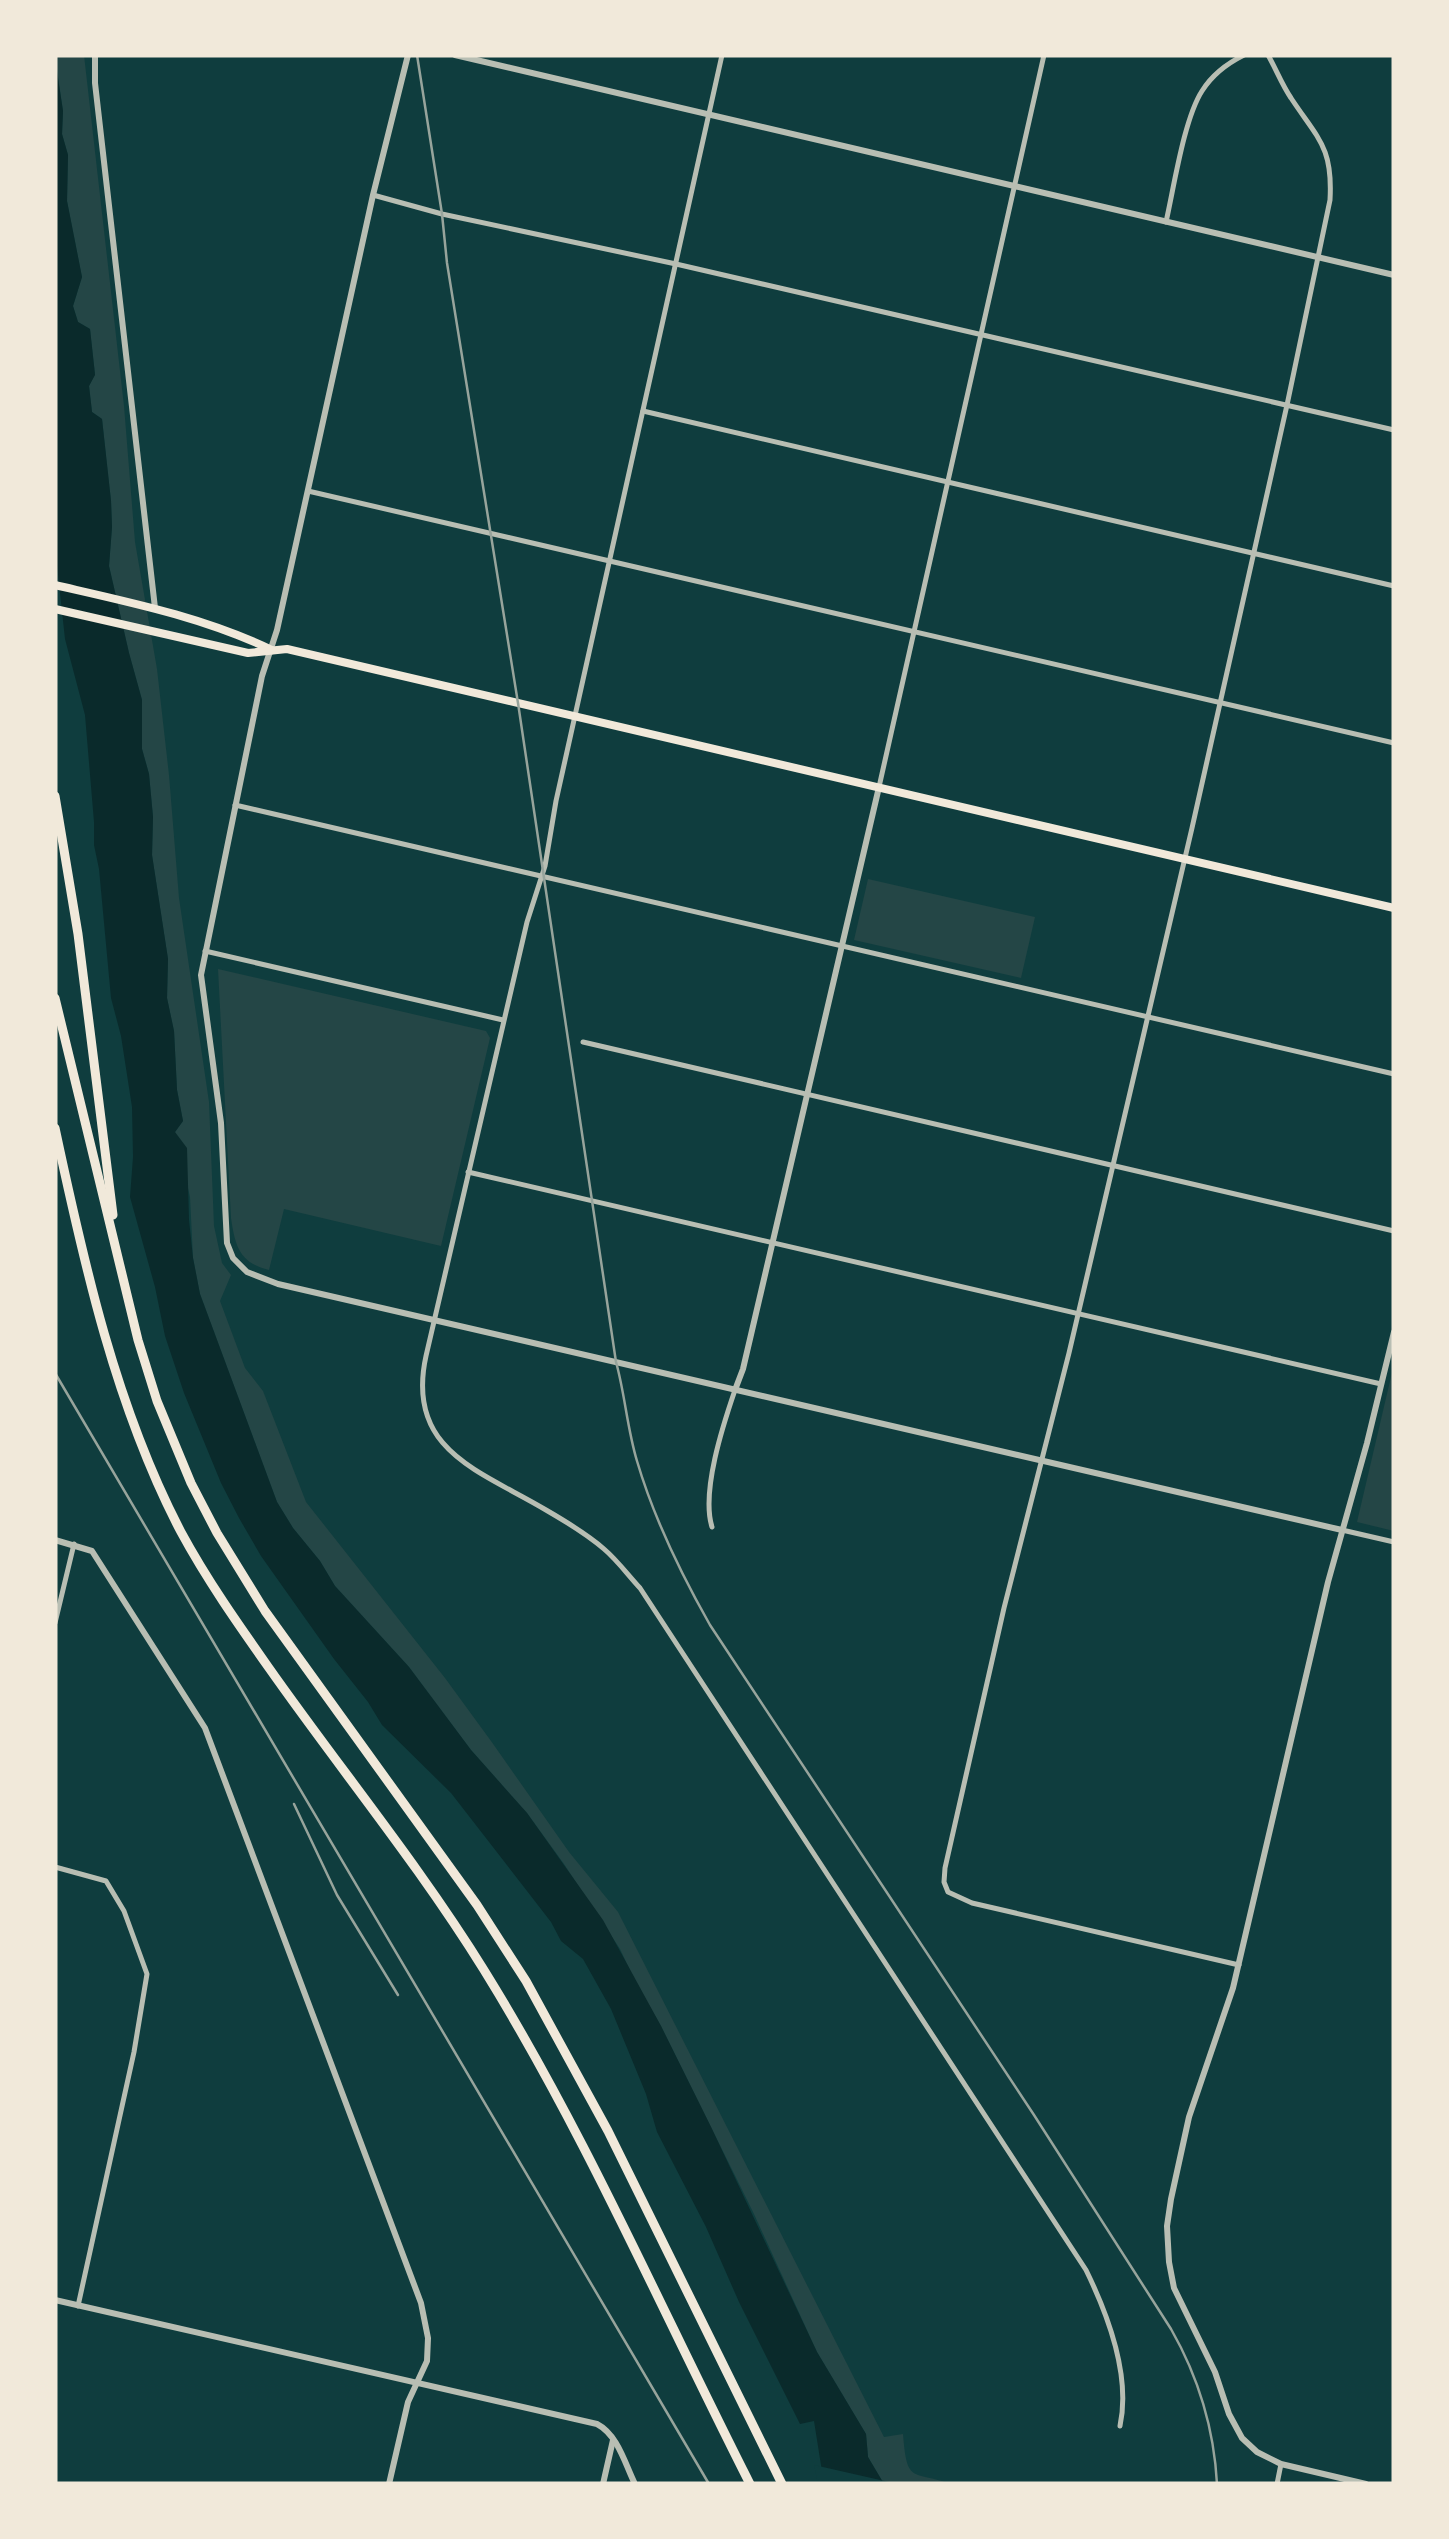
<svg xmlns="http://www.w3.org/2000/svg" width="1449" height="2539" viewBox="0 0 1449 2539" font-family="Montserrat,sans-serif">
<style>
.green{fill:#244646}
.water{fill:#0a2a2b}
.pier{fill:#0f3d3e}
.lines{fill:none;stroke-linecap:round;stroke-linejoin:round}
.minor{stroke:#b8beb3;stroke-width:5}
.tertiary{stroke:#b8beb3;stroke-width:6}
.primary{stroke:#f1e9da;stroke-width:8}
.motorway{stroke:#f1e9da;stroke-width:9}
.rail{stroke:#97a49c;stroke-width:2.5}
</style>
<rect width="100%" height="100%" fill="#0f3d3e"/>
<g class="green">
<path d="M55 55H84L124 406 135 542 157 669 169 775 179 898 209 1102 214 1226 222 1263 231 1275 220 1301 245 1368 263 1391 306 1502 445 1678 491 1741 569 1852 618 1912 884 2437 903 2434C907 2485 912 2470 951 2484H884L868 2457 866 2434 817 2352 754 2214 661 2026 635 1981 620 1949 564 1864 527 1813 471 1750 409 1667 335 1586 320 1561 293 1528 277 1502 200 1294 193 1258 190 1197 175 1132 183 1121 177 1090 174 1031 167 998 168 959 152 855 153 817 149 774 142 749V700L129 653 109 566 112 527 111 501 102 419 92 412 89 386 95 374 90 329 78 322 73 306 82 277 67 201 68 155 62 134 63 111Z"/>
<polygon points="868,879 1035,917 1021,978 854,940"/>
<path d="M218 969 486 1031 490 1038 441 1246 284 1209 269 1270C239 1263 235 1245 231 1218Z"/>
<polygon points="1394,1364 1394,1531 1357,1522"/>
</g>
<polygon class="water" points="55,59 63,111 62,134 68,155 67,201 82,277 73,306 78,322 90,329 95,375 89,386 92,412 102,419 111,501 112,527 109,566 129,653 142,700 142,749 149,774 153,817 152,855 168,959 167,998 174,1031 177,1090 183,1121 175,1132 187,1148 189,1220 193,1258 200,1294 277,1502 293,1528 320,1561 335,1586 409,1667 471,1750 527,1813 603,1920 661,2026 712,2129 817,2352 866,2434 868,2457 884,2484 824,2484 814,2421 800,2424 739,2302 706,2227 657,2132 646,2094 611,2009 583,1959 561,1941 551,1922 451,1793 382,1725 368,1702 334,1659 261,1556 239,1518 221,1483 184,1393 165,1336 155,1287 130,1197 133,1157 132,1107 121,1036 111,998 99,869 94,845 94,822 85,715 65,639 55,547"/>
<polygon class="pier" points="814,2465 889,2482 889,2484 818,2484"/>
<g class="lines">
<g class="minor">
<path d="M722 55 556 801 545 866 527 922 426 1356C405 1451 481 1471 546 1510 565 1521 587 1534 604 1549 617 1560 628 1575 640 1588L1086 2270C1108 2315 1131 2375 1120 2426"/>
<polyline points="373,195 442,214 676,264 1394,430"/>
<path d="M1166 222C1174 187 1184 119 1202 91 1212 75 1228 63 1244 55"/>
<polyline points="643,411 1394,586"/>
<polyline points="308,491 1394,743"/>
<polyline points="879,787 1044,55"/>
<polyline points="235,805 1394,1074"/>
<polyline points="205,951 503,1020"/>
<polyline points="583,1042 1394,1231"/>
<polyline points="468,1172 1381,1384"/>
<path d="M712 1527C701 1492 723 1425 735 1390"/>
<polyline points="1342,1530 1394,1542"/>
<polyline points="55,1623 74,1544"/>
<polyline points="55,1867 106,1881 124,1911 147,1974 134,2052 78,2306"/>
<path d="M1239 1965 972 1903 948 1892 944 1882 945 1868 1004 1608 1069 1353 1192 828 1287 405 1330 200C1333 147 1318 139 1291 98 1282 85 1276 69 1268 55"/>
<polyline points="1277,2484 1281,2464"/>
</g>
<g class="tertiary">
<polyline points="95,55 95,83 155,608"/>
<polyline points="408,55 373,195 277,630 262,676 201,975 221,1123 227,1243 233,1258 247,1272 278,1284 1342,1530"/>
<polyline points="455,55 1394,275"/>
<polyline points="735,1390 743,1369 879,787"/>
<polyline points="55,1540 92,1551 205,1728 421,2303 428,2338 427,2361 408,2402 389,2484"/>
<path d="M55 2300 597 2424C618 2435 625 2464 635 2484"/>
<polyline points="603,2484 613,2440"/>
<polyline points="1366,2484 1281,2464 1257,2452 1242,2438 1229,2414 1215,2372 1174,2288 1169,2262 1167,2226 1171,2199 1189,2117 1233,1988 1328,1582 1367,1443 1394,1332"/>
</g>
<g class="primary">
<path d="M55 585C129 602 203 617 272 650"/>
<polyline points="55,609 248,653 287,649 1394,908"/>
</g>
<g class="motorway">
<polyline points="55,796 78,934 113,1215"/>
<polyline points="55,998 138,1340 157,1401 191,1483 217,1533 265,1611 477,1905 526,1981 608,2131 782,2484"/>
<path d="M55 1128C84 1264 116 1408 181 1532 207 1580 238 1624 269 1668 340 1769 419 1865 484 1970 585 2133 663 2313 750 2484"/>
</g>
<g class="rail">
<path d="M417 55 442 214 447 263 518 703 616 1362C625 1394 627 1428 637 1461 654 1519 680 1572 710 1625L1034 2115 1171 2329C1199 2378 1214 2428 1217 2484"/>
<polyline points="55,1373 709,2484"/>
<polyline points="294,1804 337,1895 398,1995"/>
</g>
</g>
<rect width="1449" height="2539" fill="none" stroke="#f1e9da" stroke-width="115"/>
</svg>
